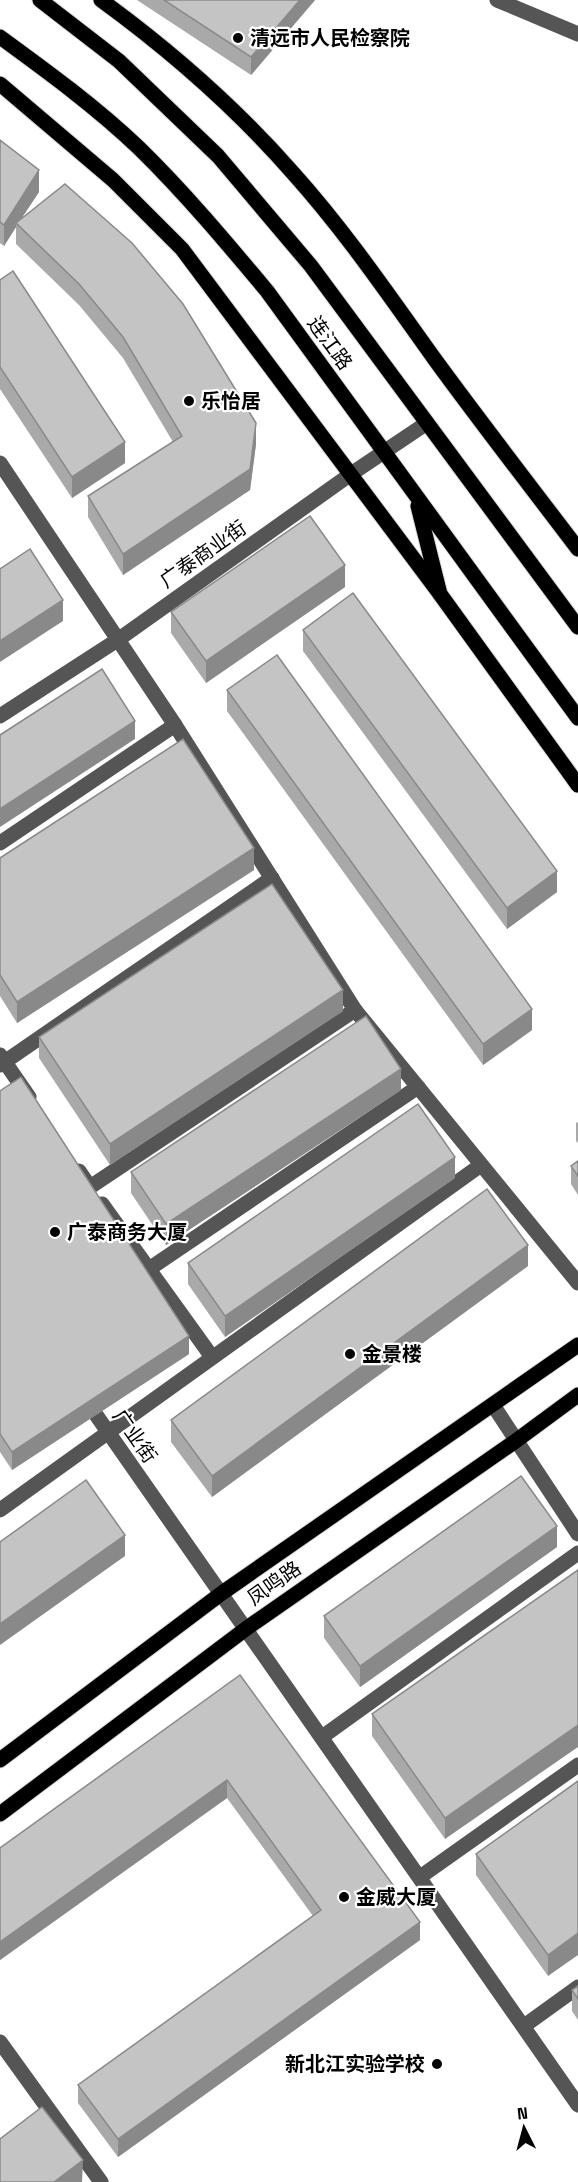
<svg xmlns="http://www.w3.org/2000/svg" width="578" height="2182" viewBox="0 0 578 2182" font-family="'Space Grotesk','Noto Sans SC',sans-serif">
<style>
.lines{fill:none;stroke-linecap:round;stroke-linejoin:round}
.major-casing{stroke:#dbdbdb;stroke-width:17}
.minor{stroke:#555;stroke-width:15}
.major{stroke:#000;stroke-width:15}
.wall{fill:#a9a9a9}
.shaded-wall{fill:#898989}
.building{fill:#c4c4c4;stroke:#898989;stroke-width:1.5}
.poi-dot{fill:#000;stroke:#fff;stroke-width:2}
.labels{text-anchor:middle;stroke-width:4.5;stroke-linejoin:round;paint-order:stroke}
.poi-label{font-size:20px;font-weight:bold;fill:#000;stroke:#fff;text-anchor:start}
.street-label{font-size:20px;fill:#000;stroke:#fff}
</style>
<rect width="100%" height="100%" fill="#fff"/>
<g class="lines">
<g class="major-casing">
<g id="major">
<polyline points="40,0 119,61 218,156 311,266 578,627"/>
<path d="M101 0C171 51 236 108 293 173 346 232 390 297 436 361 482 424 531 487 578 549"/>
<path d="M0 37C48 72 96 107 139 148 185 193 226 242 267 291L578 718"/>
<polyline points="0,84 113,180 182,249 440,594"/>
<polyline points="418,506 440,594 578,785"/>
<polyline points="0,1760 222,1593 578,1345"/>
<polyline points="0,1814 247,1628 517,1440 578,1395"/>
</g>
</g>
<g class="minor">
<polyline points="497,0 578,34"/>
<polyline points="0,463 175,725 355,1010 578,1283"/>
<polyline points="0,716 119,639 351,474 427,423"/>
<polyline points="0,843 175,725"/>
<polyline points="0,1055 29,1097"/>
<polyline points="0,1065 272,878"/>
<polyline points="79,1171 90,1187 355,1010"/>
<polyline points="102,1204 212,1357"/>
<polyline points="149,1269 418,1087"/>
<polyline points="85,1399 578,2105"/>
<polyline points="493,1405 578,1534"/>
<polyline points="0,1510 481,1165"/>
<polyline points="322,1737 578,1553"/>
<polyline points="420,1877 578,1765"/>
<polyline points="524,2026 578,1987"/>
<polyline points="0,2042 101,2182"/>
</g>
<use href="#major" class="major"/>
</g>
<g class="wall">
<polygon points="137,0 315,0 251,75"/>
<polygon points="0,140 39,192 21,219 256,444 250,490 123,575 88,517 88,496 173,442 123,358 79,305 16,244 16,227 4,246 0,243"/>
<polygon points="0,280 125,463 72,498 0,389"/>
<polygon points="345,587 206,683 171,633 171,612"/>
<polygon points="303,630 557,892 507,929 303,651"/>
<polygon points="227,690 532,1030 483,1065 227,711"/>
<polygon points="0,858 254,870 17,1023 0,996"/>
<polygon points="343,1011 110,1165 39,1058 39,1037"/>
<polygon points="401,1090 166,1245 131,1193 131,1172"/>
<polygon points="0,1091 189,1354 12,1470 0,1452"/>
<polygon points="578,1122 578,1143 576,1141 576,1123"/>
<polygon points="578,1161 578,1195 571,1184 571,1166"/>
<polygon points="455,1178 225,1337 188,1284 188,1263"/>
<polygon points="528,1266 212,1497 171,1442 171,1420"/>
<polygon points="557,1547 360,1687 324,1638 324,1616"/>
<polygon points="578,1570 445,1839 372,1736 372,1714"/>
<polygon points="240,1675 420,1940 118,2157 78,2103 78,2085 313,1916 227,1798 0,1960 0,1848"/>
<polygon points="578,1781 548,1976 476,1875 476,1854"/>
<polygon points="578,1986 578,2020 572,2011 572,1990"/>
</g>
<g class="shaded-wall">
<polygon points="300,0 315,0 251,75 251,57"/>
<polygon points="39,170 39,192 17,225 16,223 16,227 4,246 4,225"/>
<polygon points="256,423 256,444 250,490 123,575 123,554"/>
<polygon points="125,442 125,463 72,498 72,477"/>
<polygon points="345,565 345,587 206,683 206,661"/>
<polygon points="63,600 63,621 0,662 0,641"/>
<polygon points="135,721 135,739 0,827 0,809"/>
<polygon points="254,848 254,870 17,1023 17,1002"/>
<polygon points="557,871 557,892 507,929 507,908"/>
<polygon points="343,990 343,1011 110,1165 110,1144"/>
<polygon points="532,1009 532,1030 483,1065 483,1044"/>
<polygon points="401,1069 401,1090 166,1245 166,1224"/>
<polygon points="455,1157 455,1178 225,1337 225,1316"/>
<polygon points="528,1245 528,1266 212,1497 212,1476"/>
<polygon points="189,1336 189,1354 12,1470 12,1452"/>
<polygon points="557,1526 557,1547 360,1687 360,1666"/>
<polygon points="125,1535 125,1556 0,1645 0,1624"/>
<polygon points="578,1725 578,1747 445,1839 445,1818"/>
<polygon points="227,1780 227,1798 0,1960 0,1942"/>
<polygon points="420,1922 420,1940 118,2157 118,2139"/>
<polygon points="578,1933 578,1955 548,1976 548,1955"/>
<polygon points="83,2160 82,2182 54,2182"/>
</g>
<g class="building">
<polygon points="164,0 300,0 251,57"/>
<polygon points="0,140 39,170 4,225 0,222"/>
<polygon points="65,184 132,243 183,304 256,423 250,469 123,554 88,496 182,436 123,337 79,284 16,223"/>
<polygon points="13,271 125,442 72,477 0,367 0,280"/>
<polygon points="310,516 345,565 206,661 171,612"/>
<polygon points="30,549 63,600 0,641 0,569"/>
<polygon points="353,593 557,871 507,908 303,630"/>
<polygon points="277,655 532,1009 483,1044 227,690"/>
<polygon points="102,669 135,721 0,809 0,735"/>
<polygon points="183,739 254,848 17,1002 0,975 0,858"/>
<polygon points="272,884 343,990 110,1144 39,1037"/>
<polygon points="366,1016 401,1069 166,1224 131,1172"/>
<polygon points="21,1077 189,1336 12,1452 0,1434 0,1091"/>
<polygon points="418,1104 455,1157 225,1316 188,1263"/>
<polygon points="578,1161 578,1176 571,1166"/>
<polygon points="487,1189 528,1245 212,1476 171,1420"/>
<polygon points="521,1476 557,1526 360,1666 324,1616"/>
<polygon points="86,1480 125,1535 0,1624 0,1542"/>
<polygon points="578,1570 578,1725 445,1818 372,1714"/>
<polygon points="240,1675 420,1922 118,2139 78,2085 321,1910 227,1780 0,1942 0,1848"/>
<polygon points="578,1781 578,1933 548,1955 476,1854"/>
<polygon points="578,1986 578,1999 572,1990"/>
<polygon points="42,2107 83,2160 54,2182 0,2182 0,2139"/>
</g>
<g class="poi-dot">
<circle cx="238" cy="38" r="6"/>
<circle cx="189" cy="401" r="6"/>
<circle cx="55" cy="1232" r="6"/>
<circle cx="350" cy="1354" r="6"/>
<circle cx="344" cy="1897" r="6"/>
<circle cx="437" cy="2064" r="6"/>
</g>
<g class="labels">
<g class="poi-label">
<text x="250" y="45">清远市人民检察院</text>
<text x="201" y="408">乐怡居</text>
<text x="67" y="1239">广泰商务大厦</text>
<text x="362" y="1361">金景楼</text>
<text x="356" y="1904">金威大厦</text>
<text x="425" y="2071" text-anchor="end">新北江实验学校</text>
</g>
<g class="street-label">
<text transform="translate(330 343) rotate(54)" y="7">连江路</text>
<text transform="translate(203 554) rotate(-35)" y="7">广泰商业街</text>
<text transform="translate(135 1436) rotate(55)" y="7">广业街</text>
<text transform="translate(274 1583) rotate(-35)" y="7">凤鸣路</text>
</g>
</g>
<g transform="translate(524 2128) rotate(354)" stroke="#ffffff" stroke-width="4.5" paint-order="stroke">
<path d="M0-4.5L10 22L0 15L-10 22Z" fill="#000000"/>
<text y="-9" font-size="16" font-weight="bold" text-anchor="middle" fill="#000000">N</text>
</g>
</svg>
